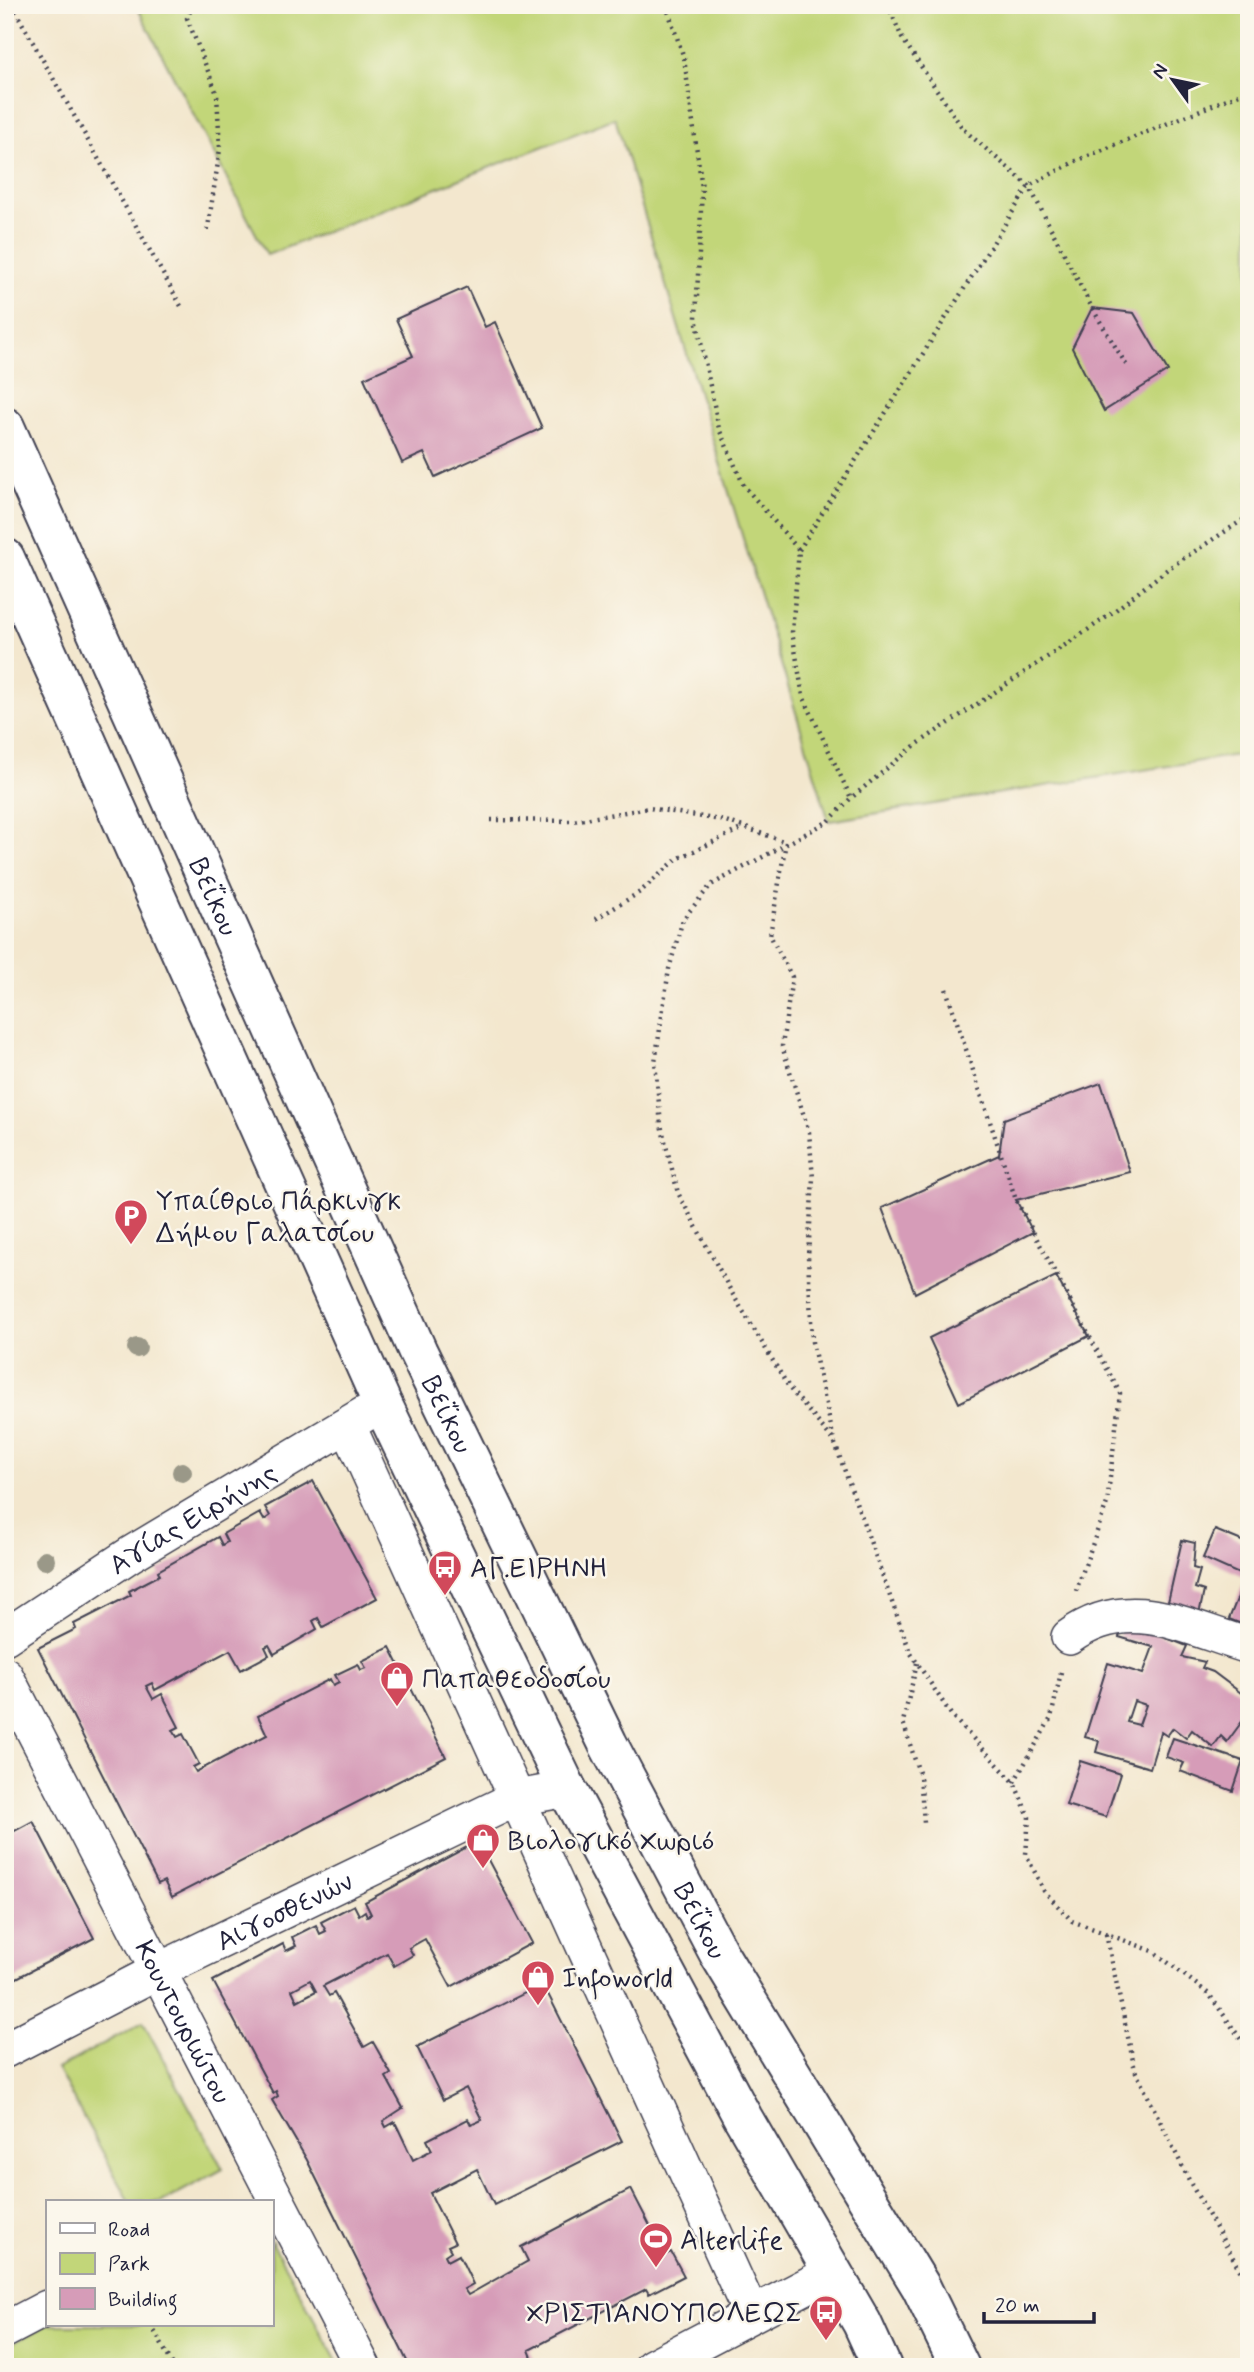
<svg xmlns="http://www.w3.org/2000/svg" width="1254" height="2372" viewBox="0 0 1254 2372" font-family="Mynerve,sans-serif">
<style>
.green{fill:#c2d679;stroke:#727c5a;stroke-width:2}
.building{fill:#d69cb8;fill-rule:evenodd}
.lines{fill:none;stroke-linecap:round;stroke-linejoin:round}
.minor-casing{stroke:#414051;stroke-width:38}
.major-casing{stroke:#414051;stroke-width:42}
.path{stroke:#414051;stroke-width:4.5;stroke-dasharray:2 5;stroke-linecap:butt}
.minor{stroke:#fff;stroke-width:35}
.major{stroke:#fff;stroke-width:38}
.tree{fill:#9a9888}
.labels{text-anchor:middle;stroke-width:5;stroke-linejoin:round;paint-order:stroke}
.street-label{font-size:28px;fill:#22223b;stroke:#fbf7ec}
.poi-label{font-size:28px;fill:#22223b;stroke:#fbf7ec;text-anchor:start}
</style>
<rect width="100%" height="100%" fill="#fbf7ec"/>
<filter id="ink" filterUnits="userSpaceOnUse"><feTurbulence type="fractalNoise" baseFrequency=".0143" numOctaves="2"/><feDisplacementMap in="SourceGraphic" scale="14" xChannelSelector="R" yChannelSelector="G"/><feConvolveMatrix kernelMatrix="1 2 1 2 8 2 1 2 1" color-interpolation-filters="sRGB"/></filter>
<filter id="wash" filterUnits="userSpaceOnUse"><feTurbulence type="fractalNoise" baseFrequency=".00686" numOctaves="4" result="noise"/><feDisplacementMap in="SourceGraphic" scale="28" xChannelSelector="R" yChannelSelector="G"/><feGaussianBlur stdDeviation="1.57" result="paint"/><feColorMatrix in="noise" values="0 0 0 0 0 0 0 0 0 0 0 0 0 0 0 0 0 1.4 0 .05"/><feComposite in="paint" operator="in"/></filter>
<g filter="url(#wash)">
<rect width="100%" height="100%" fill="#f3e7ce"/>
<g class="green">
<polygon points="136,5 1249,5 1249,753 829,821 615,118 267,255"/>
<polygon points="143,2022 223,2169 162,2202 130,2202 57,2069"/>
<polygon points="271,2240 340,2367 9,2367 5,2360 5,2347 47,2325 271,2325"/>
</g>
<g id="blocks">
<g class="building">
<polygon points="467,287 485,327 495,322 542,428 435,477 424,453 402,463 364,378 413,356 396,319"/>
<polygon points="1092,308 1134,313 1168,371 1104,411 1072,348"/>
<polygon points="1101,1083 1130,1172 1016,1200 1033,1232 915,1293 882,1208 999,1155 1004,1119"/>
<polygon points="1056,1276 1089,1336 959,1403 929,1338"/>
<polygon points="313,1481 377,1598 323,1627 318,1618 313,1621 317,1629 274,1654 269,1645 265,1647 269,1655 241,1670 230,1650 155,1690 152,1683 146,1686 153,1699 162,1694 179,1727 173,1730 177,1737 183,1734 199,1764 193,1767 196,1772 267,1735 258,1716 330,1679 333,1685 339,1682 335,1675 358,1664 361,1670 366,1668 362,1661 390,1647 446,1757 172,1897 164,1881 158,1884 38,1648 76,1629 74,1624 131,1595 129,1591 160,1575 158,1571 218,1537 222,1545 227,1542 223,1534 260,1513 264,1520 270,1516 265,1507"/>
<polygon points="1215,1530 1249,1544 1249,1627 1229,1619 1246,1577 1203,1558"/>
<polygon points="1182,1540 1195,1543 1193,1568 1200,1570 1195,1588 1204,1591 1198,1619 1166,1611"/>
<path d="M1123 1621 1187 1646 1182 1657 1205 1662 1202 1668 1213 1672 1249 1699V1712L1227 1742 1221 1736 1213 1747 1192 1730 1186 1738 1173 1728 1167 1736 1161 1732 1150 1768 1096 1752 1099 1741 1085 1737 1108 1663 1143 1674 1153 1647 1119 1637ZM1134 1701 1146 1705 1139 1725 1127 1722Z"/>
<polygon points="1173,1738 1243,1761 1233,1791 1180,1771 1184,1763 1166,1757"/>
<polygon points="1080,1761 1120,1774 1106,1817 1066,1805"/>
<polygon points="33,1821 94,1938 5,1984 5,1836"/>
<path d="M478 1841 532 1943 451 1987 425 1939 409 1948 413 1955 394 1966 387 1953 323 1986 329 1996 334 1993 364 2047 373 2042 391 2074 386 2077 403 2108 383 2121 386 2127 395 2122 413 2160 432 2150 427 2140 468 2119 471 2125 482 2120 466 2088 443 2100 417 2047 543 1984 622 2141 494 2205 477 2169 430 2193 455 2243 448 2246 451 2251 445 2255 448 2261 459 2255 473 2284 464 2289 468 2295 528 2261 521 2247 631 2189 665 2255 671 2252 684 2276 649 2294 646 2289 529 2350 534 2362 524 2367H410L307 2160 272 2100 278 2096 276 2091 273 2093 213 1981 283 1944 286 1951 296 1946 292 1937 316 1925 320 1934 326 1931 321 1922 354 1905 359 1915 365 1911 367 1916 371 1914 365 1902ZM310 1980 316 1991 297 2001 292 1990Z"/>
</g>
</g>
</g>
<g filter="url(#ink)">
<use href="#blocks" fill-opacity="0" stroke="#414051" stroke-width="2"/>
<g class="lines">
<g class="minor-casing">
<g id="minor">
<polyline points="348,1426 751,2314"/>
<path id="s1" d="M5 1637 131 1554 365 1414"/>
<path d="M1069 1637C1129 1593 1185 1627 1249 1646"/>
<path id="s2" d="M5 1675 363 2367"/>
<path id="s3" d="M5 2050 160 1970 517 1798 567 1789"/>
<polyline points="5,2330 47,2308"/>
<polyline points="652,2367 833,2272"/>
</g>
</g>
<g class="major-casing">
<g id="major">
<path id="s4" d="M5 427 418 1352 608 1744 719 1954 921 2287 960 2367"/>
<polyline points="5,558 382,1403 567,1789 743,2118 862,2323 882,2367"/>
</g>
</g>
<g class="path">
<polyline points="12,5 181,306"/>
<polyline points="193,5 187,18 217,94 220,149 207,234"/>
<polyline points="666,5 684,58 702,188 696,318 719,429 744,486 799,550 792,632 803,696 851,798"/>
<polyline points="888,5 902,38 963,129 1029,186 1092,308 1127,366"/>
<polyline points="1249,516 1169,568 1104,619 913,747 851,798 829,821 711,885 683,919 669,969 655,1062 661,1125 678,1193 732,1293 790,1389 834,1441 910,1652 952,1716 1014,1782 1029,1817 1026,1854 1044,1891 1072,1921 1153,1951 1209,1994 1249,2051"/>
<polyline points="799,550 1029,186 1076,161 1249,90"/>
<polyline points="491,820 573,821 649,808 726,821 786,842 770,935 792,977 782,1046 809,1132 813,1178 808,1256 812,1342 834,1440"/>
<polyline points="596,919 640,892 677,859 743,828"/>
<polyline points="946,989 1016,1200 1120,1393 1107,1503 1076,1591"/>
<polyline points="917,1663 903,1722 920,1776 924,1822"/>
<polyline points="1014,1782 1051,1718 1061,1672"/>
<polyline points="1106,1934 1135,2070 1191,2184 1249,2286"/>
<polyline points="151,2325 174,2367"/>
</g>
<use href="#minor" class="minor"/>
<use href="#major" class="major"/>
</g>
<g class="tree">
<circle cx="137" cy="1348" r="10"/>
<circle cx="182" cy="1472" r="10"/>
<circle cx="45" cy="1560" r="10"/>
</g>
</g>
<defs>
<g id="parking-pin" transform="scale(1.75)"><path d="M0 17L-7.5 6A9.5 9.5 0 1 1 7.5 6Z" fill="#d1495b" stroke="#fbf7ec"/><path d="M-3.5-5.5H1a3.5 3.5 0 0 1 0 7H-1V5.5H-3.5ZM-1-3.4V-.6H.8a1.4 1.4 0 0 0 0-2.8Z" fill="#fff"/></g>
<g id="bus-pin" transform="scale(1.75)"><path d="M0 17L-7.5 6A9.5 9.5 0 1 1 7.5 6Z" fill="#d1495b" stroke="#fbf7ec"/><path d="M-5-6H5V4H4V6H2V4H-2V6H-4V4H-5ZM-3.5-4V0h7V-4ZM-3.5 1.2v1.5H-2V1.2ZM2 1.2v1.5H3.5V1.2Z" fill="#fff"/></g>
<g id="shop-pin" transform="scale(1.75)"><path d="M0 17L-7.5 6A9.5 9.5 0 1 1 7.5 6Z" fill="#d1495b" stroke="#fbf7ec"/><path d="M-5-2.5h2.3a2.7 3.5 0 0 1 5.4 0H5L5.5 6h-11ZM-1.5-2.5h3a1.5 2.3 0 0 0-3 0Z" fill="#fff"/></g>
<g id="stadium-pin" transform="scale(1.75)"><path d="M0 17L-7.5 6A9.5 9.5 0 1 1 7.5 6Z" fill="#d1495b" stroke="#fbf7ec"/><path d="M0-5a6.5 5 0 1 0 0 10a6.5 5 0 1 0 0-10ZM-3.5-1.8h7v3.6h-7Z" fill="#fff"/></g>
</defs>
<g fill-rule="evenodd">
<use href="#parking-pin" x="131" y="1216"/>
<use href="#bus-pin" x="445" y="1567"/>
<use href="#shop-pin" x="397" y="1678"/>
<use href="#shop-pin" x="483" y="1840"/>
<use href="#shop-pin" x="538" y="1977"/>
<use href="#stadium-pin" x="656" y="2239"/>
<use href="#bus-pin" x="826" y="2312"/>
</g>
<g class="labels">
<g class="street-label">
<text dy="10" stroke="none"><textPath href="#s4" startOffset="514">Βεΐκου</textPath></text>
<text dy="10" stroke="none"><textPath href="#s4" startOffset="1082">Βεΐκου</textPath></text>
<text dy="10" stroke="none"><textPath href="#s1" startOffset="222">Αγίας Ειρήνης</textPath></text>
<text dy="10" stroke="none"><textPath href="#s3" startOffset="312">Αιγοσθενών</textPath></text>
<text dy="10" stroke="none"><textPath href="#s4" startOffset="1648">Βεΐκου</textPath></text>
<text dy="10" stroke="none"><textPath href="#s2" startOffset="390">Κουντουριώτου</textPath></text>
</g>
<g class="poi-label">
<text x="156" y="1210">Υπαίθριο Πάρκινγκ<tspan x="156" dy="32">Δήμου Γαλατσίου</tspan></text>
<text x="470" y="1577">ΑΓ.ΕΙΡΗΝΗ</text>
<text x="422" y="1688">Παπαθεοδοσίου</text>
<text x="508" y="1850">Βιολογικό Χωριό</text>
<text x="562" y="1987">Infoworld</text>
<text x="680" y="2249">Alterlife</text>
<text x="802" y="2322" text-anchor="end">ΧΡΙΣΤΙΑΝΟΥΠΟΛΕΩΣ</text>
</g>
</g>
<rect width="1254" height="2372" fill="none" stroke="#fbf7ec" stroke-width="28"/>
<rect x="46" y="2200" width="228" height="126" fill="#fbf7ec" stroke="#a4a2a5" stroke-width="2"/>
<rect x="60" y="2223" width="35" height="10" fill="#ffffff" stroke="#a4a2a5" stroke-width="2"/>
<text x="108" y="2236" font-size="21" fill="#22223b">Road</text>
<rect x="60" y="2253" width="35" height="21" fill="#c2d679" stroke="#a4a2a5" stroke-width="2"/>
<text x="108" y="2270" font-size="21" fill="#22223b">Park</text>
<rect x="60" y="2288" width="35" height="21" fill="#d69cb8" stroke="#a4a2a5" stroke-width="2"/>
<text x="108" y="2306" font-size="21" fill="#22223b">Building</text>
<g transform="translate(1173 80) rotate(303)" stroke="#fbf7ec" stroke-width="5" paint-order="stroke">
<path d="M0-5L12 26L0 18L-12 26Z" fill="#22223b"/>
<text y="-10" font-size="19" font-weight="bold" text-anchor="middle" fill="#22223b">N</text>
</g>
<path d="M984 2312v10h110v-10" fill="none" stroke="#22223b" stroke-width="3.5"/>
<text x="995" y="2312" font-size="21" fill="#22223b" stroke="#fbf7ec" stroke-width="5" paint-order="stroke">20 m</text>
</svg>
